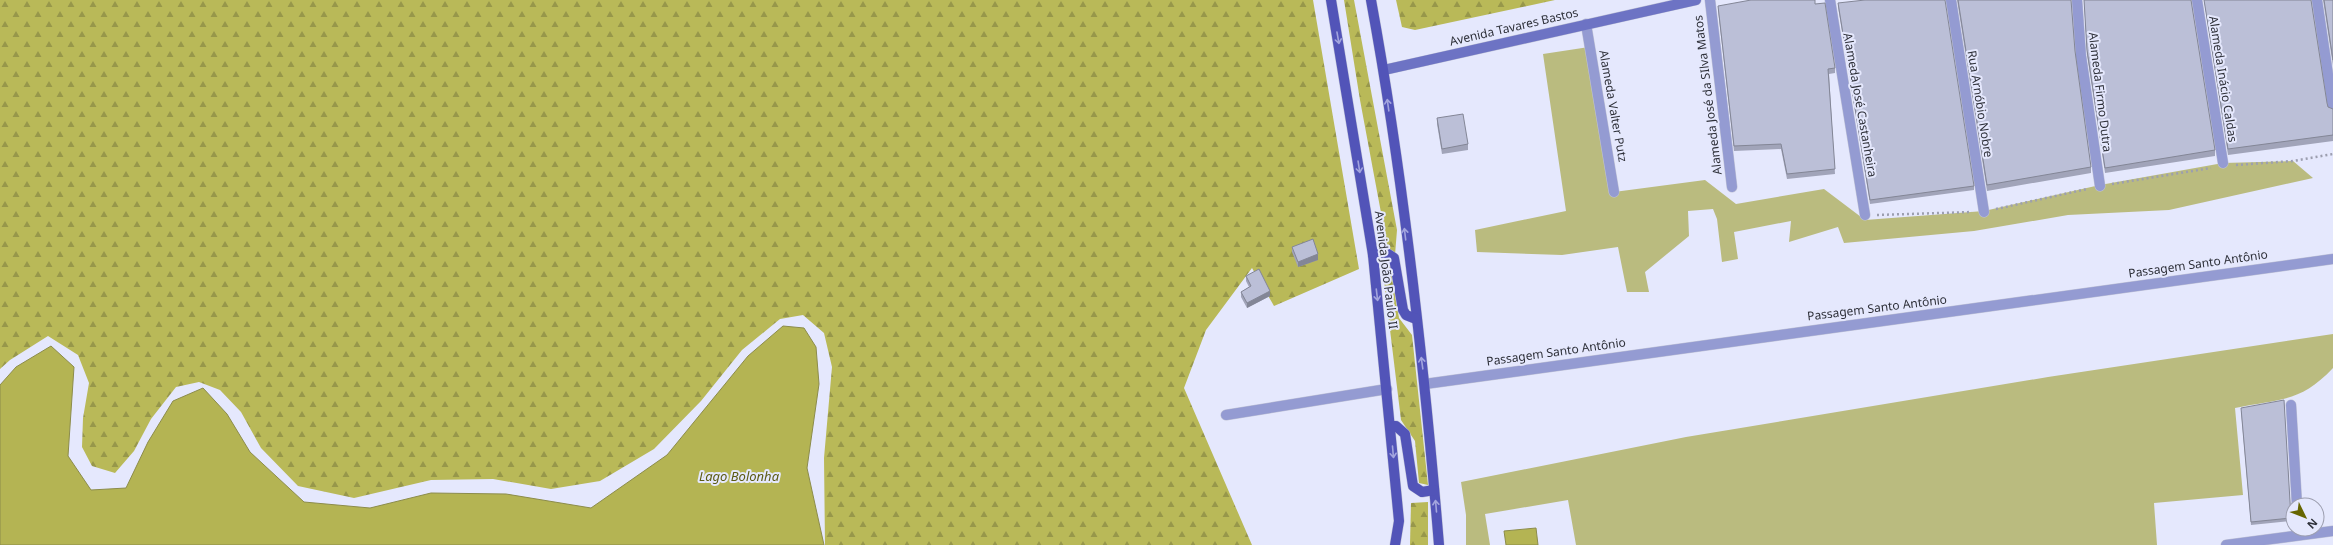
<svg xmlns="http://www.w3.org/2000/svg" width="2333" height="545" viewBox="0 0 2333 545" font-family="'Noto Sans',sans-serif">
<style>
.green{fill:#babb7f}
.forest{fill:url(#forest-firs)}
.water{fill:#b4b453;stroke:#8c8c4b}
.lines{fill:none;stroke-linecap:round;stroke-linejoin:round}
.lane-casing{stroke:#c0c3d6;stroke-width:11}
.street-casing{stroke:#c0c3d6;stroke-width:11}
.secondary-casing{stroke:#c0c3d6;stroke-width:11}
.primary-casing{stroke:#c0c3d6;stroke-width:11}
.path{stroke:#9c9eaf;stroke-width:2.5;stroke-dasharray:2 3;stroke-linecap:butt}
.lane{stroke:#949bd2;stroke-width:10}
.street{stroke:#949bd2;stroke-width:10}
.secondary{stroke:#6d73c4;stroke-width:10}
.primary{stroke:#5254b8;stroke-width:10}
.wall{fill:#a1a4b9}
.shaded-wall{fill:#838696}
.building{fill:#bbbfd7;stroke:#838696}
.oneway{stroke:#a3a5de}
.labels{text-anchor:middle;stroke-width:4;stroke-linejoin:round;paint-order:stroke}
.street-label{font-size:12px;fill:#2e3039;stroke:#e5e8fd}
.water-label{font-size:13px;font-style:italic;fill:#5c5b13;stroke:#e5e8fd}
</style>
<defs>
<pattern id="forest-firs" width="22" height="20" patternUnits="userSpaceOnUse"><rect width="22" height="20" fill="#b9b958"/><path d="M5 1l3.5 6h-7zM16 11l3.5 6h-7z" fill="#97974a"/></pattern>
</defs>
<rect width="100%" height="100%" fill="#e5e8fd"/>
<g class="green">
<polygon points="1589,47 1614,192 1705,180 1736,204 1824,189 1865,220 1984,211 2100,185 2223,163 2293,161 2313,178 2169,210 2068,215 1974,231 1844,243 1838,227 1789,242 1791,221 1734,232 1738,259 1722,262 1717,219 1713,209 1688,211 1689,236 1645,272 1649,292 1627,292 1618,247 1562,255 1477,252 1475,230 1566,211 1543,54"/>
<path d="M2333 334V368C2300 403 2279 399 2235 408L2243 495 2154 503 2157 545H1576L1568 500 1485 514 1490 545H1466V515L1461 482 1686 437 2048 377Z"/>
</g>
<g class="forest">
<polygon points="0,0 1313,0 1359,269 1274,306 1252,268 1206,330 1184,388 1252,545 825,545 824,458 832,367 824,333 803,315 780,319 742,350 701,401 654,449 600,481 551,489 493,479 431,480 354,498 298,486 261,448 241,412 220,390 199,382 176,387 151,419 134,451 115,473 92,466 82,447 83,418 89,383 78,355 48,336 10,360 0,369"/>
<polygon points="1344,0 1354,0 1397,230 1395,255 1385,248 1382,218 1360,100"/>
<polygon points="1396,0 1555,0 1415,30 1402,27"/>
<polygon points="1382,264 1390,265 1399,318 1412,335 1428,485 1419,483 1415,441 1401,420"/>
<polygon points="1428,502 1428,545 1410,545 1411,503"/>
</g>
<g class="water">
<polygon points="783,326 804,328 816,347 819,384 807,468 824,545 0,545 0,385 16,367 51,346 74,367 68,456 91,490 126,488 148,442 173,401 203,388 227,414 250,452 304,502 370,508 431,493 506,494 591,508 667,455 748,356"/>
<polygon points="1536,528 1538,545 1506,545 1504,531"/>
</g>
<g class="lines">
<g class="lane-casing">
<g id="lane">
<polyline points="2291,405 2297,505"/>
<polyline points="2226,545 2333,531"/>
</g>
</g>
<g class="street-casing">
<g id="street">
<polyline points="1710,0 1732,187"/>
<polyline points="1830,0 1865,215"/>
<polyline points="1951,0 1984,212"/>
<polyline points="2077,0 2081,56 2100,186"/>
<polyline points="2197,0 2223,163"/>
<polyline points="2317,0 2333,108"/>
<polyline points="1586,24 1614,192"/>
<polyline points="1425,384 2333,259"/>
<polyline points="1226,415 1387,389"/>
</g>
</g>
<g class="secondary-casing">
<polyline id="secondary" points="1384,70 1696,0"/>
</g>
<g class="primary-casing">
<g id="primary">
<polyline points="1331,0 1373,255 1399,521 1395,545"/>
<path d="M1371 0C1404 180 1424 363 1439 545"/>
<polyline points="1373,255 1385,252 1394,258 1403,310 1406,315 1416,319"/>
<polyline points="1391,426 1396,426 1405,434 1413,486 1422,492 1434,490"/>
</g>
</g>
<g class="path">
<polyline points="2236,165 2293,161 2333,154"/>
<polyline points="2112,184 2211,168"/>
<polyline points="1996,209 2087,189"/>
<polyline points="1877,215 1972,212"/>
</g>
<use href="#lane" class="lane"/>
<use href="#street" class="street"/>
<use href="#secondary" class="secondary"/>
<use href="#primary" class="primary"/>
</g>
<g class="wall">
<polygon points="1957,0 2071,0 2075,51 2091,167 2091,173 1987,191"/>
<polygon points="2084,0 2191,0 2215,150 2215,156 2105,173 2087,55"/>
<polygon points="2204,0 2311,0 2327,103 2328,107 2333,109 2333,141 2228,155"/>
<polygon points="2323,0 2333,0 2333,66"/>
<polygon points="1838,3 1974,186 1974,190 1870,204 1838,7"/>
<polygon points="1815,4 1835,68 1835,73 1829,74 1835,174 1787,179 1781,149 1734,151 1718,10 1718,6"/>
<polygon points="1437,118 1468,144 1468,150 1442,154 1437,124"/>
<polygon points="1292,247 1318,260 1298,267 1292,252"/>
<polygon points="1246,276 1270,296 1247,308 1241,297 1241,292 1249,287 1246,281"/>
<polygon points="2284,400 2291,521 2251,525 2241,411"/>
</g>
<g class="shaded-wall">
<polygon points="1318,254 1318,260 1298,267 1298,262"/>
<polygon points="1270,291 1270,296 1247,308 1247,303"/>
</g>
<g class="building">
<polygon points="1751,0 1815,0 1815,4 1825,3 1835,68 1828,69 1835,169 1787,174 1781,144 1734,146 1718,6"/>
<polygon points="1865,0 1945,0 1974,186 1870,200 1838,3"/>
<polygon points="1958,0 2071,0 2075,51 2091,167 1987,185"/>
<polygon points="2084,0 2191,0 2215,150 2105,168 2087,50"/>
<polygon points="2204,0 2311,0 2327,103 2328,107 2333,109 2333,135 2228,149"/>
<polygon points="2324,0 2333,0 2333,60"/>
<polygon points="1463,114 1468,144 1442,149 1437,118"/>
<polygon points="1313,239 1318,254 1298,262 1292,247"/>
<polygon points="1259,269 1270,291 1247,303 1241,292 1251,286 1246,276"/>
<polygon points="2284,400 2291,518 2251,522 2241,408"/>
</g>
<defs><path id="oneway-shaft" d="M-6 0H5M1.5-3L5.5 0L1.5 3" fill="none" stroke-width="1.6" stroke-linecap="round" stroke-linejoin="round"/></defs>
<g class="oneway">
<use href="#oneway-shaft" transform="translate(1338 38) rotate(80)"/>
<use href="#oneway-shaft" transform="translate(1388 105) rotate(-98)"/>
<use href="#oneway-shaft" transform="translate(1359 167) rotate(81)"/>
<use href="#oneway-shaft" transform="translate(1405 234) rotate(-97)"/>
<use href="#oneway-shaft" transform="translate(1377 295) rotate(83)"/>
<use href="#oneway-shaft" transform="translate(1422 363) rotate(-98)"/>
<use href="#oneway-shaft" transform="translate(1393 452) rotate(85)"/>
<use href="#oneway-shaft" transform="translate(1436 506) rotate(-95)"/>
</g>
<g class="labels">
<g class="street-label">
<text transform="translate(1514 27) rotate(-13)" y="4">Avenida Tavares Bastos</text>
<text transform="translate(2223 79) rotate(81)" y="4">Alameda Inácio Caldas</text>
<text transform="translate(2100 92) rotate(83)" y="4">Alameda Firmo Dutra</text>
<text transform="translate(1708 95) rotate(-97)" y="4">Alameda José da SIlva Matos</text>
<text transform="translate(1980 104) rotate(81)" y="4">Rua Arnóbio Nobre</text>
<text transform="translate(1860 105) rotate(80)" y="4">Alameda José Castanheira</text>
<text transform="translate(1613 106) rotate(80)" y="4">Alameda Valter Putz</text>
<text transform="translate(2198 264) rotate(-8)" y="4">Passagem Santo Antônio</text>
<text transform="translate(1386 270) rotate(83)" y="4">Avenida João Paulo II</text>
<text transform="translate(1877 308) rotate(-7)" y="4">Passagem Santo Antônio</text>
<text transform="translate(1556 352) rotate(-8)" y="4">Passagem Santo Antônio</text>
</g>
<g class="water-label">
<text x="739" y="481">Lago Bolonha</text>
</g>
</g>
<g transform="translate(2305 517) rotate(133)"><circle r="19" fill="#e5e8fd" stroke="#9c9eaf"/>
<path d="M0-3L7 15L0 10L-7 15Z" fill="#666500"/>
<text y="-6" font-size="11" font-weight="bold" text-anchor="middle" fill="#2e3039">N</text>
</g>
</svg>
